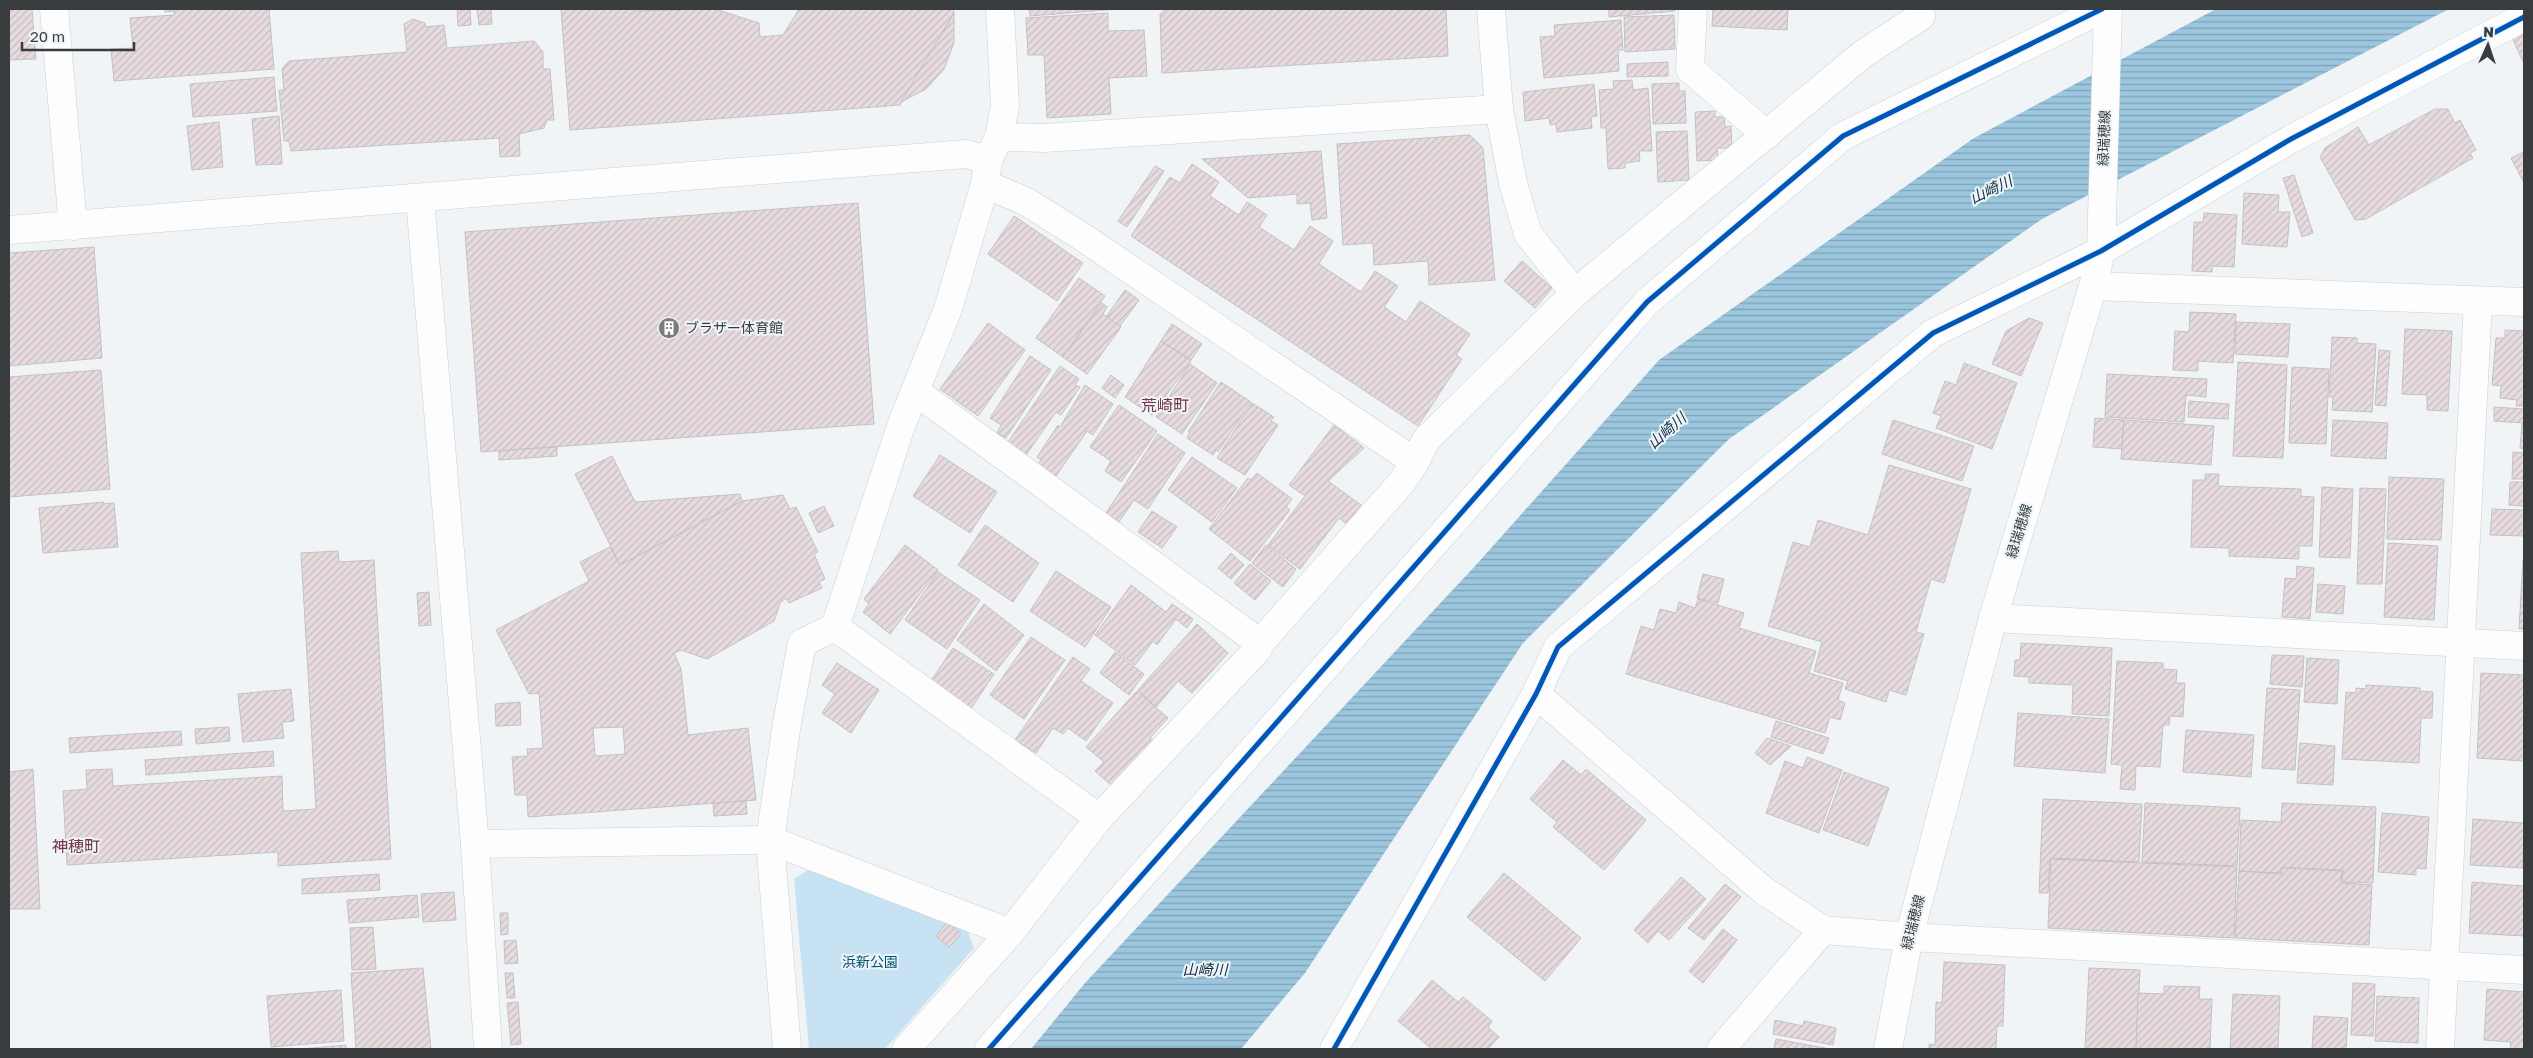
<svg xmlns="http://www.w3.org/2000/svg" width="2533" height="1058" viewBox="0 0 2533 1058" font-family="'Golos Text','Noto Sans JP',sans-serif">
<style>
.green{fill:#c7e2f3}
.water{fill:url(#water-rules)}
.building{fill:url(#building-hatch);stroke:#c2c2c3;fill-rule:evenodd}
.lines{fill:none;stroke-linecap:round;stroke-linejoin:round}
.minor-casing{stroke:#cdcfd0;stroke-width:29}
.secondary-casing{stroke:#cdcfd0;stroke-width:29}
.minor{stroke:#fdfdfe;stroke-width:28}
.secondary{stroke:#fdfdfe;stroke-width:28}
.cycleway-casing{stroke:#eef5f9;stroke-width:8}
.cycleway{stroke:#0057b8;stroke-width:5}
.labels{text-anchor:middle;stroke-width:4;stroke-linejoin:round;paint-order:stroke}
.street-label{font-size:14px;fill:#393c3e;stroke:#eef5f9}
.poi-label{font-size:14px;fill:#393c3e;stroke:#eef5f9;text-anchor:start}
.park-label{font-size:14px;fill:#005273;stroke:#eef5f9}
.water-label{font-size:15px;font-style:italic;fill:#122e3d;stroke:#eef5f9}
.quarter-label{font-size:16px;fill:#793244;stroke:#eef5f9}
</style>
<defs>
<pattern id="water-rules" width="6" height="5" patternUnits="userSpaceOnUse" patternTransform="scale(1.25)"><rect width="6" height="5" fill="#9bc6de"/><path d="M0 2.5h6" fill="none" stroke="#7fa2b5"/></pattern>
<pattern id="building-hatch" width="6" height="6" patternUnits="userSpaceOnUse" patternTransform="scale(1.25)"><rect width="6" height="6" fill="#e7dbde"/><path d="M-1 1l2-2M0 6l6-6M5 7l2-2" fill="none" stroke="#c7bdc0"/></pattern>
</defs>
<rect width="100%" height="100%" fill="#f1f4f6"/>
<polygon class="green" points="816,865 966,927 974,948 885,1049 809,1049 794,879"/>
<polygon class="water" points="2216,9 2449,9 2042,219 1729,439 1523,643 1305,973 1241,1049 1031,1049 1085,983 1476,565 1659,360 1974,138"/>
<g class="building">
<polygon points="9,9 32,9 36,59 9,60"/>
<polygon points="165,9 269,9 274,69 114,81 111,49 133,48 130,18 174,15 174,11 165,12"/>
<polygon points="457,9 470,9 471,25 458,26"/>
<polygon points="477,9 491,9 492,24 479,25"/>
<polygon points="561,9 633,9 634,11 715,9 759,23 760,37 783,35 799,9 953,9 954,13 900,105 570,130"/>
<polygon points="1029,9 1119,9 1030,16"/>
<polygon points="1165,9 1446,9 1448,56 1162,73 1160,14"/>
<polygon points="1609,9 1675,9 1675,11 1609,17"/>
<polygon points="1713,9 1788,9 1787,30 1712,26"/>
<polygon points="954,13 954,43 944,69 926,89 901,102"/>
<polygon points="1108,13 1108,31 1144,30 1147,76 1109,78 1111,114 1047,118 1044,55 1028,55 1026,18"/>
<polygon points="1674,15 1675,49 1625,52 1624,17"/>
<polygon points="413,19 425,23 426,27 444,25 447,48 534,41 543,52 543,69 550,69 554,120 547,120 544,128 519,134 520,156 500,157 499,138 291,151 289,141 284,141 279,90 284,90 282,69 289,61 407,52 404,24"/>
<polygon points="1621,20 1623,50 1618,50 1619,71 1544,78 1540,37 1555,36 1554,25"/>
<polygon points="2524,30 2524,64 2511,35"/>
<polygon points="1668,62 1668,76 1627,77 1627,64"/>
<polygon points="274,77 277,111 193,117 190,84"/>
<polygon points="1632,80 1633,90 1648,88 1652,151 1639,151 1640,161 1625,163 1625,168 1608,169 1606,128 1601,128 1599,90 1614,89 1613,81"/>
<polygon points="1679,83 1679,91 1685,91 1686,123 1653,124 1652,84"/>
<polygon points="1594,84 1597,116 1591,117 1592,128 1557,132 1556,124 1550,125 1549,118 1525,121 1523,92"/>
<polygon points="2435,109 2448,109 2455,123 2460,120 2476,150 2470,153 2473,158 2366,219 2355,220 2320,157 2325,148 2358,127 2369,145"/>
<polygon points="1715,111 1715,117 1724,117 1725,127 1731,126 1732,148 1717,148 1718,160 1697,161 1695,112"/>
<polygon points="279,116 282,164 256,165 252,119"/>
<polygon points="219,122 223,167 192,170 187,126"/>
<polygon points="1687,131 1689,180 1658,182 1656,132"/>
<polygon points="1470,135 1483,148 1495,280 1429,285 1428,261 1374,265 1373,243 1343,245 1337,144"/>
<polygon points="1321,151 1327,218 1312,220 1310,203 1297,204 1297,194 1248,198 1202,159"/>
<polygon points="2524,152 2524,183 2511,158"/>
<polygon points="1192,164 1219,182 1210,196 1239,215 1247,202 1267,215 1259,227 1294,250 1310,226 1333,241 1319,264 1361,292 1375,271 1398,286 1384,307 1406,322 1420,301 1470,334 1456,355 1462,359 1418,426 1131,236 1170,177 1180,183"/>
<polygon points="1155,166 1164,171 1127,227 1118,221"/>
<polygon points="2294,175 2313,233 2302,237 2283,178"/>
<polygon points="2244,193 2279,195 2278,212 2290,212 2287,247 2242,244"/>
<polygon points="858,203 874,424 481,452 465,232"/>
<polygon points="2204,213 2237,215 2234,267 2212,266 2212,272 2192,271 2194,222 2203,222"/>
<polygon points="1014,216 1083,263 1057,301 988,254"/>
<polygon points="94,247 102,358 9,366 9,253"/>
<polygon points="1522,261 1552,288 1535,308 1504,281"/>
<polygon points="1079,278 1105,296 1063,357 1036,338"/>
<polygon points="1125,290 1139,300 1120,326 1106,317"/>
<polygon points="1102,303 1107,307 1103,314 1121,327 1087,374 1063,357"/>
<polygon points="2190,312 2236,314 2233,363 2198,361 2198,371 2173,370 2175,331 2189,332"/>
<polygon points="2029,318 2043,323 2021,376 1992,364 2006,331"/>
<polygon points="2236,322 2290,324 2288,357 2235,354"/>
<polygon points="988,323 1025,350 978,416 940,389"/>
<polygon points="1172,324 1202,344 1191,360 1161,341"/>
<polygon points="2405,329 2452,331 2448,411 2427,410 2427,395 2402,394"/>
<polygon points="2505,330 2524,331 2524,406 2516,406 2517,400 2500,398 2501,386 2492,385 2496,338 2505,338"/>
<polygon points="2332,337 2357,338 2357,343 2376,344 2372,412 2332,410 2333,397 2329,397"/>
<polygon points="1161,341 1191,361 1152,415 1125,397"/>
<polygon points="2379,350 2390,351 2386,406 2375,405"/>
<polygon points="1030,356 1051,370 1006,438 997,433 1001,425 990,418"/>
<polygon points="2238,362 2287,365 2283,458 2233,456"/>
<polygon points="1964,363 2017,383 1992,449 1936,428 1941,416 1933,413 1945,381 1956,385"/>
<polygon points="1190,364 1217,383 1182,434 1156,417"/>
<polygon points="1060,366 1079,379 1075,385 1080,387 1061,415 1056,412 1024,458 1006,445"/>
<polygon points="2292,367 2329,369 2326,444 2289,443"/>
<polygon points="101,370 110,489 9,497 9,377"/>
<polygon points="2107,374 2207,379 2206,397 2186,395 2184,422 2105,417"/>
<polygon points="1111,375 1124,385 1115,398 1102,388"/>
<polygon points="1221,382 1251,402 1218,452 1216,450 1213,455 1187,438 1190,432 1188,432"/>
<polygon points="1085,385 1113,404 1093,435 1087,431 1056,476 1036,467 1041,460 1037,457 1058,425 1060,427"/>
<polygon points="2189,401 2229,404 2228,419 2188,417"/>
<polygon points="1252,403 1274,417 1271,421 1278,425 1245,475 1217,458"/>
<polygon points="1119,405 1157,431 1121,482 1105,471 1111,461 1090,447"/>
<polygon points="2494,407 2524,409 2524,423 2494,421"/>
<polygon points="2095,418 2124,420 2122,449 2093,447"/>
<polygon points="1893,420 1974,446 1962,481 1882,454"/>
<polygon points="2124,420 2214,426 2211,465 2121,459"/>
<polygon points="2333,420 2388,423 2386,459 2331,456"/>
<polygon points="2522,424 2524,424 2524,449 2520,448"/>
<polygon points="1334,425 1364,448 1328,481 1361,505 1347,524 1339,518 1300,569 1268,545 1305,496 1289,485"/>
<polygon points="1158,434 1185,453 1148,509 1134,500 1119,522 1106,513"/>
<polygon points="557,447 557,456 499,460 499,451"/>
<polygon points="2513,452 2524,453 2524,479 2512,479"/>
<polygon points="940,455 997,492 970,533 913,496"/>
<polygon points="612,456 635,502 740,494 742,501 620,565 575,474"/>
<polygon points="1192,457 1237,488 1212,522 1168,490"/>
<polygon points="1889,465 1971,489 1944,583 1931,579 1916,632 1924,634 1906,695 1889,690 1886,702 1845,689 1848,681 1814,671 1822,642 1768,626 1793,542 1810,547 1818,520 1868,535"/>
<polygon points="1257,473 1292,499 1286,507 1290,510 1250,561 1209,529 1248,478 1251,480"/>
<polygon points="2205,474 2219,474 2218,486 2301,489 2301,496 2314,497 2312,546 2299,546 2299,559 2229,556 2229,548 2191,547 2193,480 2205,480"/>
<polygon points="2389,477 2444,479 2441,540 2387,539"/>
<polygon points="2510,482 2524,482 2524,506 2509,505"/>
<polygon points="2322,487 2353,489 2350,558 2319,557"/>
<polygon points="2360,488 2386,489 2382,584 2357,584"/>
<path d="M783 495 790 509 796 507 818 552 814 554 825 579 819 582 822 588 789 603 786 598 780 603 774 621 707 659 681 650 674 653 681 669 688 735 748 728 756 800 528 817 527 795H515L512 757 528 756 527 749 543 748 539 693 529 694 496 630 589 581 580 562 610 547 620 565 742 501ZM623 727 625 754 595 756 593 728Z"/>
<polygon points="104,502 103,504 114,503 118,547 43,553 39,508"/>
<polygon points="824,506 834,526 818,533 809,513"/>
<polygon points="2492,509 2524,510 2524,536 2490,535"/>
<polygon points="1152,511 1177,527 1162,548 1138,532"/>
<polygon points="985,525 1039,563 1013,602 958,565"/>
<polygon points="2388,543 2438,546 2434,620 2384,617"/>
<polygon points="905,545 938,570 890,634 863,612 869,604 864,599"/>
<polygon points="1266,545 1296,569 1283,587 1252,563"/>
<polygon points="338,551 339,562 374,560 391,859 278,866 278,852 67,865 63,791 87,789 86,770 112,769 113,786 282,776 283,811 316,809 301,553"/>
<polygon points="1231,553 1244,565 1231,579 1218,568"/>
<polygon points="2523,559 2524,559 2524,629 2519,629"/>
<polygon points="1250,564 1271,581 1255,600 1234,583"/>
<polygon points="2297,566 2314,568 2310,619 2282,617 2285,578 2296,579"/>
<polygon points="1056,571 1111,607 1085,647 1030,611"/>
<polygon points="938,572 980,600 947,649 905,620"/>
<polygon points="1703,574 1724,579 1718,603 1697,598"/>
<polygon points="2318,584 2345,586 2343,614 2316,612"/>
<polygon points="1131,585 1166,612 1172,604 1193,619 1187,628 1176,619 1157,645 1153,641 1135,665 1095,635"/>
<polygon points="429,592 431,625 419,626 417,593"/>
<polygon points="1698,599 1744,613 1739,628 1816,651 1809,673 1843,683 1838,700 1845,703 1840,720 1830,717 1825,733 1626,674 1641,626 1654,630 1660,609 1676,613 1679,602 1695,608"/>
<polygon points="984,604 1024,635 996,671 957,640"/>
<polygon points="1197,624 1228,653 1192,693 1178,681 1156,707 1138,690"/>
<polygon points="1031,637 1065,660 1024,719 990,695"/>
<polygon points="2021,643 2112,648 2109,716 2072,714 2073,685 2029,683 2029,677 2014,676 2015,660 2020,660"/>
<polygon points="953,648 994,674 970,710 930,682"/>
<polygon points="1115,652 1144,674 1129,695 1100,673"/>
<polygon points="2272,655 2304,656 2302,687 2270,684"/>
<polygon points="1073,657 1090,669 1081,681 1113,703 1086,741 1068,728 1063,734 1053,728 1036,753 1015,740"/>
<polygon points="2307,658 2339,660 2337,704 2304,702"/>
<polygon points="2117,661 2163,663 2163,669 2177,670 2176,683 2185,683 2183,717 2170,716 2169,725 2163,725 2160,767 2136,766 2135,790 2120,789 2122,765 2111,764"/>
<polygon points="837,663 879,690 851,733 822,713 835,694 822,685"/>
<polygon points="2481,673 2524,675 2524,761 2477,758"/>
<polygon points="2366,685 2420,688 2420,691 2433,692 2432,718 2421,718 2419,763 2342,759 2346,692 2356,693 2356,688 2366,689"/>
<polygon points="2267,688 2300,690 2295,770 2262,768"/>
<polygon points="291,689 294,721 282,722 284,738 243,742 238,694"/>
<polygon points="1137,691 1168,718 1150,738 1153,740 1112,786 1095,771 1104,762 1086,747"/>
<polygon points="520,702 521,725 496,726 495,704"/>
<polygon points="2018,713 2109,719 2105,773 2014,766"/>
<polygon points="1776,721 1829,738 1823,754 1771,737"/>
<polygon points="229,727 230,741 196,744 195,729"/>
<polygon points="2186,730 2254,735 2251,777 2183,772"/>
<polygon points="181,731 182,745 70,753 69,738"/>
<polygon points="1767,738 1791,746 1770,765 1755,753"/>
<polygon points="2300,743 2335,746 2333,785 2297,783"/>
<polygon points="273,751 274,766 146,775 145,760"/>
<polygon points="1807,757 1842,770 1819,833 1766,813 1785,761 1803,768"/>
<polygon points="1563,760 1581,775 1586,769 1646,820 1604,870 1553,827 1557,822 1530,799"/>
<polygon points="33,769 40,909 9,909 9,772"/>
<polygon points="1844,772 1889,788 1868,846 1823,830"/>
<polygon points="2043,799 2142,804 2139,862 2050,858 2048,893 2039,893"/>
<polygon points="746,801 747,814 714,816 713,803"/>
<polygon points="2145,803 2240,808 2237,866 2142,862"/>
<polygon points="2282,803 2376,807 2373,883 2342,882 2343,870 2281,867 2281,873 2239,871 2241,820 2281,822"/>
<polygon points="2382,813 2429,817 2426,869 2416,868 2416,875 2378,872"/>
<polygon points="2473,819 2524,823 2523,868 2470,865"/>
<polygon points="2051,859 2237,867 2234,938 2048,928"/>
<polygon points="2282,868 2342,871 2341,883 2372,885 2369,945 2235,938 2239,871 2282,874"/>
<polygon points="1504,873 1581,938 1545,981 1467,917"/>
<polygon points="379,874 380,890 302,894 302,879"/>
<polygon points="1681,877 1706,899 1669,940 1658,931 1648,943 1634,930"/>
<polygon points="2472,882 2524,886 2524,936 2469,933"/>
<polygon points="1725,884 1741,897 1704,940 1688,928"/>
<polygon points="454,892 456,920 423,922 421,894"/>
<polygon points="417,895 419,917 349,923 347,900"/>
<polygon points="500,913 508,913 508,934 501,935"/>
<polygon points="947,922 961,934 949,947 936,936"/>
<polygon points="373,927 376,969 352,970 350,928"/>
<polygon points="1723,929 1737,940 1703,983 1689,971"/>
<polygon points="516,940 518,963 505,964 504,941"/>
<polygon points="1944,962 2005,965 2003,1026 1997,1026 1996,1049 1929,1049 1929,1044 1935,1045 1936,1002 1942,1003"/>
<polygon points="423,968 431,1049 356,1049 351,973"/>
<polygon points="2089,968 2140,970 2136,1049 2085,1049"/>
<polygon points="505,973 513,973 515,998 507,998"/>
<polygon points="1432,980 1458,1002 1463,997 1492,1021 1488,1027 1499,1037 1488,1049 1432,1049 1398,1021"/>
<polygon points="2353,983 2375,984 2373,1036 2351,1035"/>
<polygon points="2164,986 2200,987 2199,999 2212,999 2210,1049 2136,1049 2138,993 2164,994"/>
<polygon points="2487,989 2524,992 2524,1049 2510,1049 2511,1042 2484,1040"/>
<polygon points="341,990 344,1041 271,1047 267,996"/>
<polygon points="2233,994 2280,996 2278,1049 2230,1049"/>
<polygon points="2377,996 2419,998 2418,1043 2375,1041"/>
<polygon points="518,1002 521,1044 511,1045 507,1003"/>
<polygon points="2314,1016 2348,1018 2346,1049 2312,1049"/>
<polygon points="1775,1020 1803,1026 1804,1021 1836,1028 1833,1045 1773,1034"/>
<polygon points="1776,1039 1830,1049 1774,1049"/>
<polygon points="346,1045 346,1049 301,1049"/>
</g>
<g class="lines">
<g class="minor-casing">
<g id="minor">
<polyline points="54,9 73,226"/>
<polyline points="1491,9 1499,109 1513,183 1528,234 1575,293"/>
<polyline points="1693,9 1690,69 1767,135"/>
<polyline points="999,137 1045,138 1499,109"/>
<polyline points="985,184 1027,202 1084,238 1415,462"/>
<polyline points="420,199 475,844 488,1049"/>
<polyline points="9,230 966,154 988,160"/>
<polyline points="2093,286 2524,302"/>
<polyline points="915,391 1260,643"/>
<polyline points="1993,618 2524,646"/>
<polyline points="1536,694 1763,890 1823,930 1909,937 2524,970"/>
<polyline points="1099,818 1258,649 1260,643 1402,482 1415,462 1426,440 1575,293 1863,54 1921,16"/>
<polyline points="475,844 770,840 1010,933"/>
<polyline points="787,1049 770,840 787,723 802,643 835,627"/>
<polyline points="906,1049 1010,933 1099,818 835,627 901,426 948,309 985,184 988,160 999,137 1005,106 1000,9"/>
<polyline points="989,1049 1647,302 1843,136 2102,9"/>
<polyline points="1334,1049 1536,694 1558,647 1933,333 2101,251 2291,139 2524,17"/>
<polyline points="1721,1049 1823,930"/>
<polyline points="2440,1049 2478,301"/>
</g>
</g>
<g class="secondary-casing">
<polyline id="secondary" points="1888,1049 1909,937 1993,618 2093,286 2101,251 2108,9"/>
</g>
<use href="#minor" class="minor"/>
<use href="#secondary" class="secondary"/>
<g class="cycleway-casing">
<g id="cycleway">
<polyline points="989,1049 1647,302 1843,136 2102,9"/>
<polyline points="1334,1049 1536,694 1558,647 1933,333 2101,251 2291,139 2524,17"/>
</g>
</g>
<use href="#cycleway" class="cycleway"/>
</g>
<defs>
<g id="building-disc" transform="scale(1.125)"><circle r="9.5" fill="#797c7e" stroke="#eef5f9"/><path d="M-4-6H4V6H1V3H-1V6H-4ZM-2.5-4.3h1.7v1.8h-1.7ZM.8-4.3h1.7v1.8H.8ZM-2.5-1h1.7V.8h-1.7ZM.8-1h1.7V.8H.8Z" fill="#fff"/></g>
</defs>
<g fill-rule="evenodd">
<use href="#building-disc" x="669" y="328"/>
</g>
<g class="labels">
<g class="street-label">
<text transform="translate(2104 138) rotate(-88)" y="5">緑瑞穂線</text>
<text transform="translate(2019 531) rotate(-73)" y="5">緑瑞穂線</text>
<text transform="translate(1913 922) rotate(-76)" y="5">緑瑞穂線</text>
</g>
<g class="poi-label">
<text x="685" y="333">ブラザー体育館</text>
</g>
<g class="park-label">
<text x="870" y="967">浜新公園</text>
</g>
<g class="water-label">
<text transform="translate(1991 190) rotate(-26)" y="5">山崎川</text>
<text transform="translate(1667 431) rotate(-42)" y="5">山崎川</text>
<text x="1205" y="975">山崎川</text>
</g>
<g class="quarter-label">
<text x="1165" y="411">荒崎町</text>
<text x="76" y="852">神穂町</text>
</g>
</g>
<rect width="2533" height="1058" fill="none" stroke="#393c3e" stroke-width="20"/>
<g transform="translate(2488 45) rotate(3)" stroke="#eef5f9" stroke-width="4" paint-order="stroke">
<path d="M0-4L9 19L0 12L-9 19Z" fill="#393c3e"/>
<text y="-8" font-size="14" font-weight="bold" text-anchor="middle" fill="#393c3e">N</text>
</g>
<path d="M22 42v8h112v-8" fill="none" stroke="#393c3e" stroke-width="2.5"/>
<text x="30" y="42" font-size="15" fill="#393c3e" stroke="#eef5f9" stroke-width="4" paint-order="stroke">20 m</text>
</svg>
